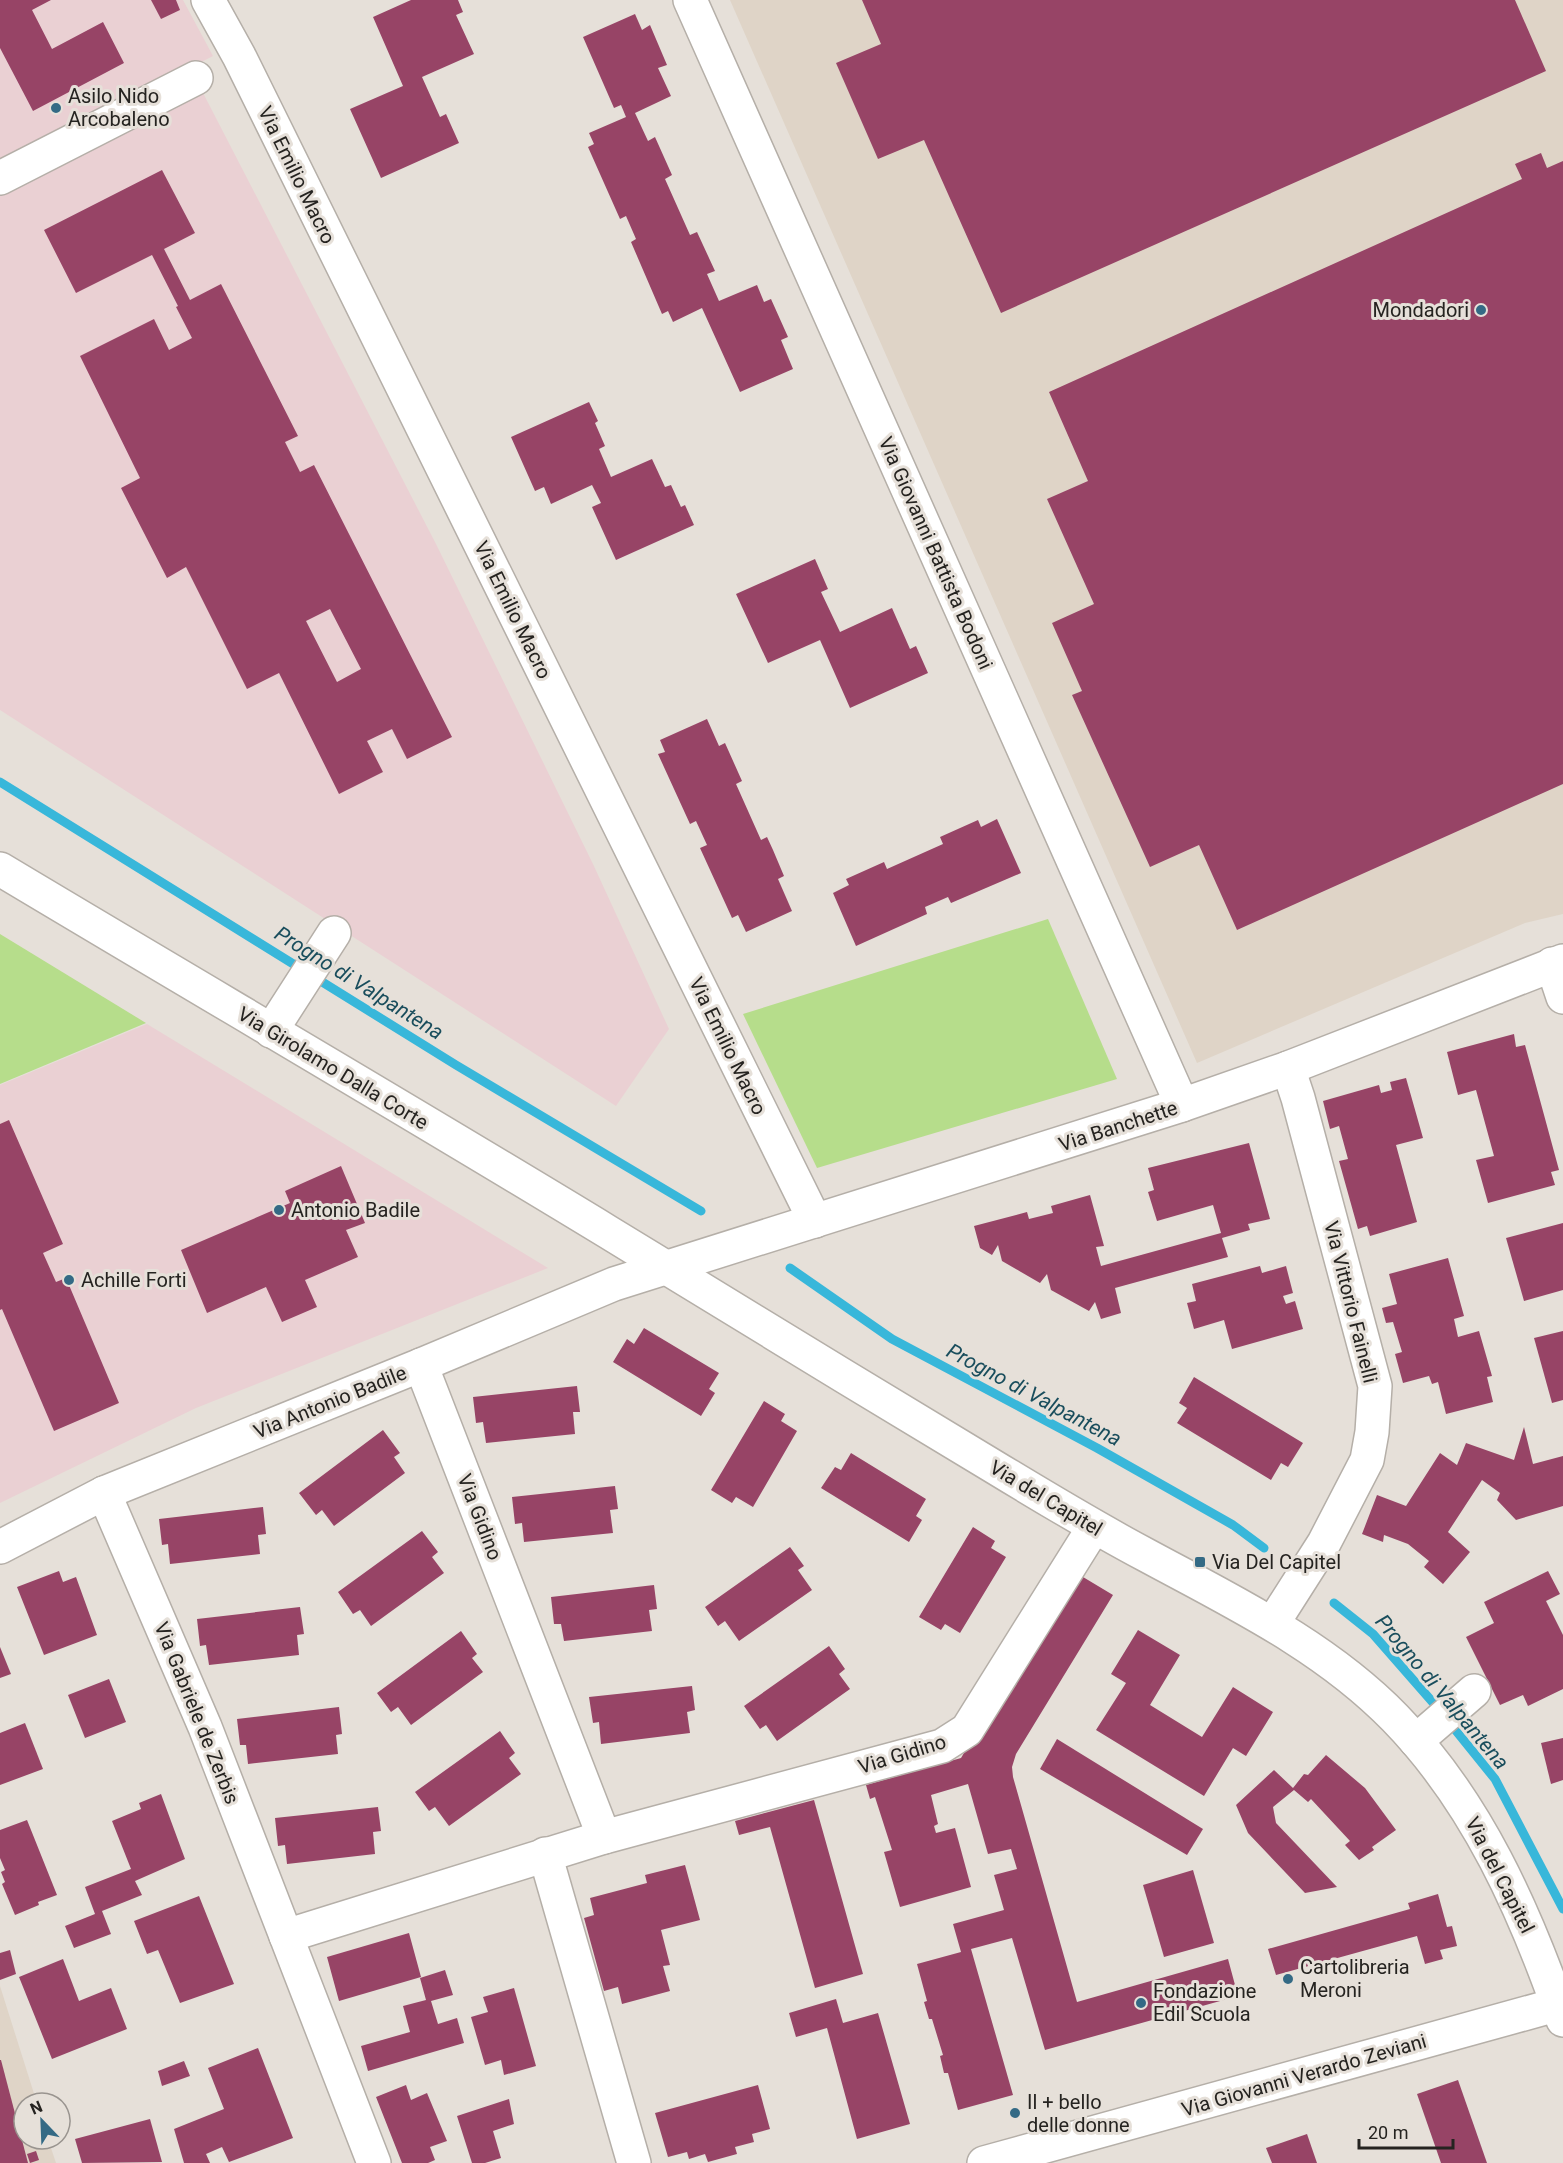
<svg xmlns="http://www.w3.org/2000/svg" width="1563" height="2163" viewBox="0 0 1563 2163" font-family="Roboto,sans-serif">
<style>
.built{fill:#dfd4c7}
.education{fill:#ead0d3}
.green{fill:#b6dd8b}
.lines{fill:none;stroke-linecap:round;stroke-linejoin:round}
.stream{stroke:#38b7da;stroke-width:9}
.building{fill:#974466;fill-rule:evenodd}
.minor-casing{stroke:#b5afa8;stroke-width:36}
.minor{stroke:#fff;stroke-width:33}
.poi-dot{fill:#346a85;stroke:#e6e0d9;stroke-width:2}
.labels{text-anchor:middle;stroke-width:6;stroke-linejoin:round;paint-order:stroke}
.poi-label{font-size:20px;fill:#252320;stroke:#e6e0d9;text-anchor:start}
.street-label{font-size:20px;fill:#252320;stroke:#e6e0d9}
.water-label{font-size:21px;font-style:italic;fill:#194d5c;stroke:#e6e0d9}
</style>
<rect width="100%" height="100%" fill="#e6e0d9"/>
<g class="built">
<polygon points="730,0 1563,0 1563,914 1525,923 1197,1063"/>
<polygon points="0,1986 37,2103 24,2103 24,2139 48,2139 56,2163 0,2163"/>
</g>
<g class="education">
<polygon points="0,0 183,0 213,56 2,165 0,161"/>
<polygon points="201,89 436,544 593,864 669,1029 616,1106 0,710 0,191"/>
<polygon points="147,1024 548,1268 196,1408 0,1503 0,1085"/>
</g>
<g class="green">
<polygon points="1048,919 1117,1079 817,1168 743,1014"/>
<polygon points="0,934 146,1023 0,1084"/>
</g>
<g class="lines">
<g class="stream">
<polyline points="0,782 456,1065 701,1211"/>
<polyline points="790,1268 892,1339 1097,1448 1233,1525 1264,1548"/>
<polyline points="1334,1603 1373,1634 1436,1706 1495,1779 1563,1909"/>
</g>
</g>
<g class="building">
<polygon points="0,0 51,0 32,10 52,49 103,22 124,63 33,111 0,48"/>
<polygon points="151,0 176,0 180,10 161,19"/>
<polygon points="411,0 458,0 463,12 456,15 474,54 422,77 440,117 446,114 459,143 381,178 350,109 403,86 373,17"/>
<polygon points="862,0 1515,0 1546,71 1001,313 924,140 878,159 836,63 881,44"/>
<polygon points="635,14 642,30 650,25 667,65 658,68 671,96 635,113 648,141 655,137 672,175 665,179 690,235 697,232 715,271 707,274 719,301 757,285 764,302 771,299 788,337 781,340 793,369 740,392 702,308 673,322 668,311 662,314 631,242 636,239 626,216 620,219 588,147 594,144 589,133 626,117 621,105 614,108 583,37"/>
<polygon points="1541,153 1547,168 1563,161 1563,784 1237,930 1199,845 1150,867 1072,695 1082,691 1052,623 1094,604 1047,499 1088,481 1049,392 1522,179 1515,164"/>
<path d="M162 170 195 233 164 249 190 300 221 284 298 436 285 442 300 472 314 465 452 737 407 759 392 729 367 741 383 772 339 794 279 673 247 689 186 567 167 578 121 488 140 478 80 356 154 319 169 350 192 338 176 307 178 306 152 255 76 293 44 230ZM330 609 361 669 337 682 306 621Z"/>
<polygon points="589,402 598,421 595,423 605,446 599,449 611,477 652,459 665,487 671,485 681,507 685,505 694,525 616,560 592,507 601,503 592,485 551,504 544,487 535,491 511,437"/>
<polygon points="815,559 828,589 821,592 840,632 892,608 910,649 916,646 928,673 850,708 820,640 768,663 736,594"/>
<polygon points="707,719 719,746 725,743 742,781 736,784 761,840 767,837 773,850 784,876 778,879 792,911 746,932 738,915 732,918 700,848 707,845 696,821 690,824 658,754 665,752 660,740"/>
<polygon points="997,819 1021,873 951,903 948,897 925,907 927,914 856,946 833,893 849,885 846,879 884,862 887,869 943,844 940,837 978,820 981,827"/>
<polygon points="1514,1034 1516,1047 1525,1045 1559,1170 1551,1172 1555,1185 1488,1203 1476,1160 1494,1156 1476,1090 1458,1095 1447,1052"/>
<polygon points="1406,1078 1423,1138 1396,1145 1417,1222 1370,1236 1367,1226 1358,1229 1339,1161 1348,1159 1339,1126 1330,1129 1323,1101 1379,1085 1381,1093 1392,1090 1390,1082"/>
<polygon points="9,1120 63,1244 43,1253 56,1282 66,1278 119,1403 54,1431 2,1309 0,1310 0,1124"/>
<polygon points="1249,1143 1270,1219 1248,1224 1250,1230 1222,1238 1228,1257 1115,1288 1121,1313 1101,1319 1095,1302 1089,1311 1051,1290 1047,1274 1040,1283 1002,1261 998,1245 992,1255 980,1248 974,1226 1027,1212 1029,1219 1053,1213 1051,1206 1090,1195 1104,1246 1096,1247 1101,1266 1221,1233 1213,1205 1157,1221 1148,1192 1154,1190 1148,1168"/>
<polygon points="341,1166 365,1223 346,1230 358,1257 305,1280 317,1307 282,1322 266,1287 207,1313 181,1250 290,1203 285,1191"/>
<polygon points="1563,1223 1563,1290 1524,1301 1506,1238"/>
<polygon points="1448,1258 1464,1316 1454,1319 1458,1337 1479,1331 1492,1376 1487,1377 1493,1402 1446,1414 1438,1382 1432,1384 1429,1376 1403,1383 1395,1354 1402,1352 1393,1322 1386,1323 1382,1308 1397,1304 1389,1274"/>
<polygon points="1260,1266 1262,1273 1286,1266 1293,1293 1283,1296 1286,1304 1295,1301 1303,1329 1232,1349 1224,1320 1194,1329 1187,1303 1196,1301 1192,1284"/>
<polygon points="644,1328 719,1373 709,1389 715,1393 701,1416 613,1362 627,1339 634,1344"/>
<polygon points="1563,1331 1563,1400 1552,1403 1534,1338"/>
<polygon points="1194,1377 1303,1443 1288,1467 1281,1463 1271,1480 1177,1423 1187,1408 1179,1403"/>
<polygon points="577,1386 580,1412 573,1412 575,1434 486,1443 483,1422 476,1423 473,1397"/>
<polygon points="764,1401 785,1414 781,1421 797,1431 753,1507 736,1497 732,1503 711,1490"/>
<polygon points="1524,1427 1533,1464 1563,1456 1563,1506 1516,1520 1497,1500 1500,1493 1482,1480 1448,1532 1470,1552 1443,1584 1424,1567 1429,1561 1408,1544 1384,1535 1383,1542 1362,1534 1377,1495 1406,1506 1440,1453 1457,1465 1466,1443 1514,1460"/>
<polygon points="383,1430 400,1453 394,1457 405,1473 334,1526 322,1510 316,1515 299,1493"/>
<polygon points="851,1453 926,1499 916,1516 922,1520 909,1542 821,1488 835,1467 841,1470"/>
<polygon points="615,1486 618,1509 610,1510 613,1533 524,1542 522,1523 515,1524 512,1497"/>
<polygon points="263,1507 266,1534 258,1535 260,1554 170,1564 168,1544 162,1545 159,1519"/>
<polygon points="973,1527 995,1541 991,1548 1006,1557 960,1633 945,1624 941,1630 919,1617"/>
<polygon points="422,1531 438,1552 432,1557 444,1573 371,1626 360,1610 353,1614 338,1592"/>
<polygon points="790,1547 804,1566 798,1570 812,1590 739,1641 725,1621 718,1626 705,1607"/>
<polygon points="59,1571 63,1582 76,1577 97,1635 44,1655 17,1587"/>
<polygon points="1073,1571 1113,1595 1016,1754 1012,1767 1013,1777 1077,2002 1228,1959 1238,1996 1045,2050 1012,1938 971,1949 1013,2095 958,2110 948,2073 944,2073 940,2056 943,2055 932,2019 929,2019 924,2002 927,2001 917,1964 961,1952 953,1924 1004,1910 994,1875 1017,1869 1011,1849 988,1854 968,1784 931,1795 938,1824 934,1826 936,1833 955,1828 971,1887 900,1907 884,1852 892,1850 875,1797 870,1799 866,1785 961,1758"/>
<polygon points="1548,1571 1560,1594 1546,1601 1563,1635 1563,1689 1528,1706 1523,1695 1500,1705 1466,1637 1494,1623 1484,1602"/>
<polygon points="654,1585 657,1609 649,1610 652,1631 564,1641 561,1624 554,1624 551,1597"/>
<polygon points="300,1607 304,1634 297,1635 299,1655 209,1665 206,1645 200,1646 197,1619"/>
<polygon points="1138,1630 1180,1655 1150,1705 1202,1737 1233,1687 1273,1712 1246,1756 1233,1748 1204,1796 1096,1730 1126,1683 1111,1674"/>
<polygon points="461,1631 477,1654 472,1658 483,1672 411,1725 398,1707 391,1712 377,1693"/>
<polygon points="829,1646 845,1669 839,1674 850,1689 777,1741 766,1725 760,1729 744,1706"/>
<polygon points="0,1647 11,1674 0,1678"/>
<polygon points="109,1679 126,1722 85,1738 68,1695"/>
<polygon points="692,1686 695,1710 687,1712 690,1733 601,1744 599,1722 593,1723 589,1697"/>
<polygon points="339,1707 342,1734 336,1735 338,1754 248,1764 246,1745 240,1745 237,1719"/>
<polygon points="25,1723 43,1769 0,1785 0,1733"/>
<polygon points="500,1731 515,1753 509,1758 521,1774 449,1826 435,1807 429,1811 415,1792"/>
<polygon points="1563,1738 1563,1780 1551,1784 1541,1743"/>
<polygon points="1057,1739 1203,1829 1187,1855 1040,1769"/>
<polygon points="1326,1755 1365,1788 1396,1830 1372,1847 1374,1850 1359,1860 1345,1845 1350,1841 1311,1799 1308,1802 1294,1790 1273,1807 1276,1823 1337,1887 1305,1893 1248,1833 1236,1805 1274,1770 1293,1788 1304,1774 1308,1775"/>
<polygon points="161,1794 185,1859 135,1881 142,1895 102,1911 111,1934 74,1948 65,1926 95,1914 85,1887 131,1869 112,1821 141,1809 139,1803"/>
<polygon points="814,1800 863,1974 815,1988 770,1827 739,1835 735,1821"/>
<polygon points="378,1807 381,1831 373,1832 375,1854 287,1864 285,1845 278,1846 275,1818"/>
<polygon points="27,1820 57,1895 38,1902 39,1905 15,1915 2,1884 5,1882 1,1872 5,1870 0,1858 0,1830"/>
<polygon points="685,1865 700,1920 661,1930 670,1965 663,1966 670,1991 622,2004 618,1987 604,1991 584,1918 594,1915 590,1898 647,1883 645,1875"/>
<polygon points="1193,1870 1214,1943 1164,1957 1143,1885"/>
<polygon points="1438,1894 1447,1927 1452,1926 1457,1946 1440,1950 1443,1959 1425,1964 1417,1936 1276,1975 1268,1949 1410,1909 1408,1903"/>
<polygon points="199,1896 234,1984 180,2003 158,1950 147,1954 134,1921"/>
<polygon points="409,1933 421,1977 339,2001 327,1957"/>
<polygon points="10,1950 16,1974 0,1980 0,1953"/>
<polygon points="63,1959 79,2001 111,1988 127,2029 52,2059 19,1977"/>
<polygon points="445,1970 453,1995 431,2001 438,2024 457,2018 464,2043 368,2071 361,2046 410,2032 403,2006 426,2000 420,1978"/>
<polygon points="514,1988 536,2066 504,2075 501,2060 485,2065 471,2017 488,2012 483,1997"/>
<polygon points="836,1999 843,2023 878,2013 910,2124 857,2139 827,2028 796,2037 789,2013"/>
<polygon points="258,2048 293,2138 229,2162 222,2147 206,2154 210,2163 184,2163 174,2129 224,2109 208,2068"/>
<polygon points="0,2060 1,2060 28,2163 0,2163"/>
<polygon points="184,2061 190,2076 162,2086 158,2071"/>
<polygon points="1458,2080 1487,2163 1441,2163 1417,2094"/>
<polygon points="406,2085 411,2100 427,2093 447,2141 430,2147 435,2160 428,2163 402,2163 376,2097"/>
<polygon points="758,2085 770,2129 752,2134 754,2142 735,2147 737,2154 708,2162 705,2154 689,2159 687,2152 668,2157 655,2113"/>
<polygon points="509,2099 514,2124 493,2131 501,2158 485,2163 472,2163 457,2116"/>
<polygon points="150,2119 162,2162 82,2163 75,2139"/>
<polygon points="1307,2134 1317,2163 1272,2163 1266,2148"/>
<polygon points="36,2151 39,2160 30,2163 27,2154"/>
</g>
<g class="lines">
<g class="minor-casing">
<g id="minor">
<polyline points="208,0 239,56 815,1221"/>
<polyline points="690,0 1182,1105"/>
<polyline points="0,178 196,78"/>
<path d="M0 869C202 990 406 1109 608 1232 735 1310 863 1388 991 1465 1042 1496 1093 1527 1146 1555 1233 1602 1325 1646 1395 1718 1477 1802 1525 1911 1563 2020"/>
<polyline points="1552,964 1563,997"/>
<polyline points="271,1031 334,933"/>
<polyline points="421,1365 604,1837"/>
<polyline points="104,1493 205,1727 374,2163"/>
<polyline points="0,1547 104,1493 421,1365 614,1284 1182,1105 1288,1068 1563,961"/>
<polyline points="1273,1623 1324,1543 1367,1460 1372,1432 1375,1386 1298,1098 1288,1068"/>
<polyline points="1416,1741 1474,1691"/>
<polyline points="545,1854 634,2163"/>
<polyline points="286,1936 604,1837 942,1746 967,1730 1094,1527"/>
<polyline points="984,2163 1563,2003"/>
</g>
</g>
<use href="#minor" class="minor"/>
</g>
<g class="poi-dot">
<circle cx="56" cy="108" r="6"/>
<circle cx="1481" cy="310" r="6"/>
<circle cx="279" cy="1210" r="6"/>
<circle cx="69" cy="1280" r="6"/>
<rect x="1194" y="1556" width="12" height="12" rx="3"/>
<circle cx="1288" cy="1979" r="6"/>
<circle cx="1141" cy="2003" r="6"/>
<circle cx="1015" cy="2113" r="6"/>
</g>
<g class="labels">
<g class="poi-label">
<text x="68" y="103">Asilo Nido<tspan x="68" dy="23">Arcobaleno</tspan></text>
<text x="1469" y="317" text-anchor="end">Mondadori</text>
<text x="291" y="1217">Antonio Badile</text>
<text x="81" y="1287">Achille Forti</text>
<text x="1212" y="1569">Via Del Capitel</text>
<text x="1300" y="1974">Cartolibreria<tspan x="1300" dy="23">Meroni</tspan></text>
<text x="1153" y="1998">Fondazione<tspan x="1153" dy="23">Edil Scuola</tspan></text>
<text x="1027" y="2109">Il + bello<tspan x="1027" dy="23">delle donne</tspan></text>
</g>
<g class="street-label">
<text transform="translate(297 175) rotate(64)" y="7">Via Emilio Macro</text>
<text transform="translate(936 553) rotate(66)" y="7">Via Giovanni Battista Bodoni</text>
<text transform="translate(513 610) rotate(64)" y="7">Via Emilio Macro</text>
<text transform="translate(728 1046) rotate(64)" y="7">Via Emilio Macro</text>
<text transform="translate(333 1068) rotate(31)" y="7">Via Girolamo Dalla Corte</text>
<text transform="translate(1118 1126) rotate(-18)" y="7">Via Banchette</text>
<text transform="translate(1351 1302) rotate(76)" y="7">Via Vittorio Fainelli</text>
<text transform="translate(330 1402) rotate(-22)" y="7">Via Antonio Badile</text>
<text transform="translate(1046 1498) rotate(31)" y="7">Via del Capitel</text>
<text transform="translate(480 1517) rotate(69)" y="7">Via Gidino</text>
<text transform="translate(197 1713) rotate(68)" y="7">Via Gabriele de Zerbis</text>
<text transform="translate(902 1754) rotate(-17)" y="7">Via Gidino</text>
<text transform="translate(1500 1875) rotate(63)" y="7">Via del Capitel</text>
<text transform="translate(1304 2075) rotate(-16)" y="7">Via Giovanni Verardo Zeviani</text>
</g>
<g class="water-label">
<text transform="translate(359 983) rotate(32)" y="7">Progno di Valpantena</text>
<text transform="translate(1034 1395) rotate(28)" y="7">Progno di Valpantena</text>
<text transform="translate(1442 1692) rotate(50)" y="7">Progno di Valpantena</text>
</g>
</g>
<g transform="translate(42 2121) rotate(337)"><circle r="28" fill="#e6e0d9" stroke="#99948f" stroke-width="1.5"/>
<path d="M0-4.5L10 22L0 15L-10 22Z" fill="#346a85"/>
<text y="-9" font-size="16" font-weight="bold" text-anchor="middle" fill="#252320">N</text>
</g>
<path d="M1359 2139v9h94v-9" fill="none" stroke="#252320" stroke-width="3"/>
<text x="1368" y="2139" font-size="18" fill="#252320" stroke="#e6e0d9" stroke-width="4.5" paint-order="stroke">20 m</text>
</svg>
